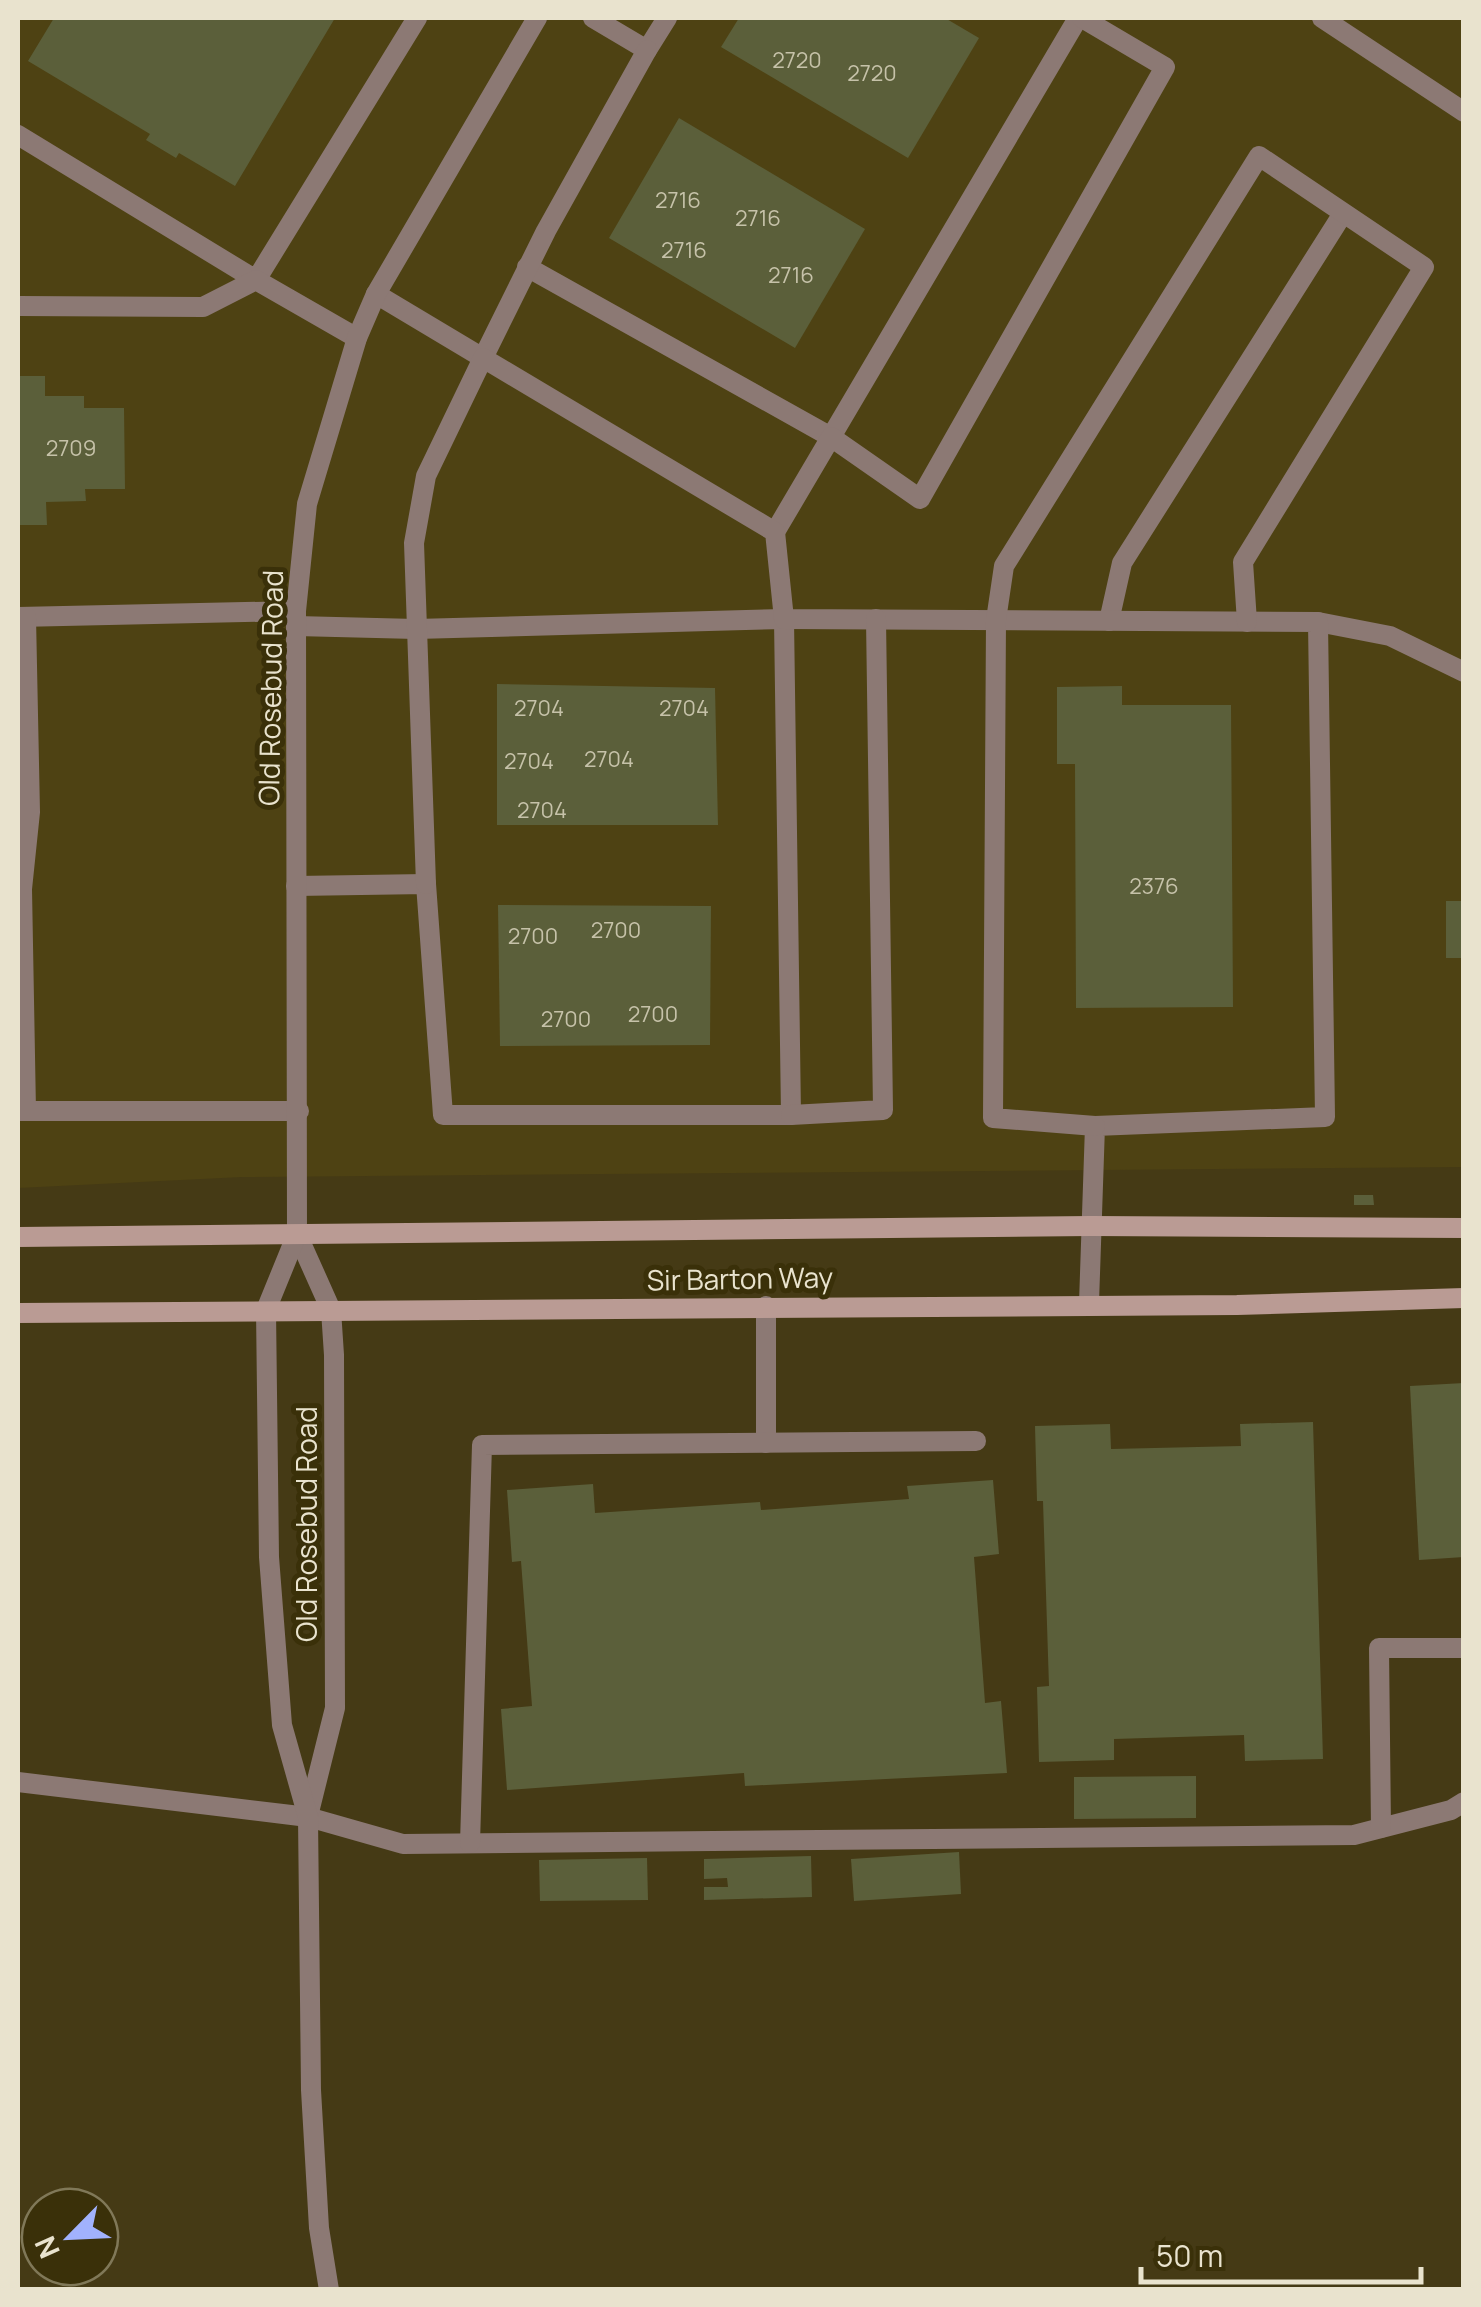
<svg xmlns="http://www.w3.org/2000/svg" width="1481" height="2307" viewBox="0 0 1481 2307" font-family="Manrope,sans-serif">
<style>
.built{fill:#4e4213}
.building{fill:#5b5f3a}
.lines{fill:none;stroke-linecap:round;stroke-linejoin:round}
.lane{stroke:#8c7974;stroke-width:20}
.street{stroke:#8c7974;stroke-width:20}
.secondary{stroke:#ba9b94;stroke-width:20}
.labels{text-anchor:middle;stroke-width:10;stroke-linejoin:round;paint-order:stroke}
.number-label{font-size:22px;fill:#c6c2a9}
.street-label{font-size:28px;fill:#e9e3ce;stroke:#3a3009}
</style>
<rect width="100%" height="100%" fill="#453a15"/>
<polygon class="built" points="18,18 1463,18 1463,1167 242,1177 18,1188"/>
<g class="building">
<polygon points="54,18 335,18 235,186 179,153 176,158 146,140 150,134 28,61"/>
<polygon points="739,18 945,18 979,38 908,158 721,47"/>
<polygon points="679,118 865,229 795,348 609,238"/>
<polygon points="18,376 45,376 45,396 84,396 84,408 124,408 125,489 85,489 86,501 46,502 47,525 18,525"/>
<polygon points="497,684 715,688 718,825 497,825"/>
<polygon points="1122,686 1122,705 1231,705 1233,1007 1076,1008 1075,764 1057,764 1057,687"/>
<rect x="1446" y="901" width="18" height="57"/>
<polygon points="498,905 711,906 710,1045 500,1046"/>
<polygon points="1354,1195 1373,1195 1374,1205 1354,1205"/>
<polygon points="1464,1383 1464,1557 1419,1560 1410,1386"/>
<polygon points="1313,1422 1323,1759 1245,1761 1244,1735 1114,1739 1114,1760 1039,1762 1037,1687 1049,1686 1043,1501 1037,1501 1035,1426 1110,1424 1111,1449 1241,1446 1240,1424"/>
<polygon points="993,1480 999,1554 974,1557 985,1703 1001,1701 1007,1773 745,1786 744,1773 507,1790 501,1709 532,1706 521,1561 512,1562 507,1490 593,1484 595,1513 760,1502 761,1510 909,1499 907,1486"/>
<polygon points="1196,1776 1196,1818 1074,1819 1074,1777"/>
<polygon points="959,1852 961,1894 854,1901 851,1859"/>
<polygon points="811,1856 812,1897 704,1900 704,1887 728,1887 727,1878 704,1879 704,1859"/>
<polygon points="647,1858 648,1900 540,1901 539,1860"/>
</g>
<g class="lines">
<g class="lane">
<polyline points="593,18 647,50 667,18"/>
<polyline points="1322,18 1464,112"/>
<polyline points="18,135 256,280 417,18"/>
<polyline points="527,267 831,437 1078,18"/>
<polyline points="376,294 483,358 546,231 647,50"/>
<polyline points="18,306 203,307 256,280 357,338"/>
<polyline points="775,532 831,437 920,499 1165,67 1082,18"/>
<polyline points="18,617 296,611"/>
<polyline points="26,617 30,812 22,889 26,1111"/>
<polyline points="1109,621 1122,563 1342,215"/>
<polyline points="1318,622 1390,636 1464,672"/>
<polyline points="296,626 416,629 784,619 791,1115 443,1115 426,884 296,886"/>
<polyline points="426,884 414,543 426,476 483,358 775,532 784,619 1318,622 1325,1117 1095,1126 1089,1303"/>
<polyline points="18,1111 299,1111"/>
<polyline points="791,1115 883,1110 876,619"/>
<polyline points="1095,1126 993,1118 996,620 1004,566 1259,156 1424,267 1243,562 1247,622"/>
<polyline points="766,1443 766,1306"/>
<polyline points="308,1817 403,1844 1354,1835 1451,1810 1464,1802"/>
<polyline points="1381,1828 1379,1648 1464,1648"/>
<polyline points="470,1843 482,1445 976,1441"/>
</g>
<g class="street">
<polyline points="297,1234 331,1310 334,1355 335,1708 308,1816"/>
<polyline points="18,1782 308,1817"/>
<polyline points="329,2290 319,2228 311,2090 308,1817 282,1725 269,1557 266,1310 297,1234 296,611 307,504 357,338 376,294 537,18"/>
</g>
<g class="secondary">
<polyline points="18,1237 1091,1226 1464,1228"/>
<polyline points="18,1313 1237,1305 1464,1298"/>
</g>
</g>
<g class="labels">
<g class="number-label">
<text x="797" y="68">2720</text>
<text x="872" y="81">2720</text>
<text x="678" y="208">2716</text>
<text x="758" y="226">2716</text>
<text x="684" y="258">2716</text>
<text x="791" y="283">2716</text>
<text x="71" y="456">2709</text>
<text x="539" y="716">2704</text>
<text x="684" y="716">2704</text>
<text x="609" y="767">2704</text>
<text x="529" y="769">2704</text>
<text x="542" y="818">2704</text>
<text x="1154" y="894">2376</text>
<text x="616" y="938">2700</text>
<text x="533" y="944">2700</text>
<text x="653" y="1022">2700</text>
<text x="566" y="1027">2700</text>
</g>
<g class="street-label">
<text transform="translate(271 688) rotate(-89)" y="10">Old Rosebud Road</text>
<text transform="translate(740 1279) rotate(-1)" y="10">Sir Barton Way</text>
<text transform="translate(307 1524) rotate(-90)" y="10">Old Rosebud Road</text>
</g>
</g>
<rect width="1481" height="2307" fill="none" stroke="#e9e3ce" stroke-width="40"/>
<g transform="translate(70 2237) rotate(246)"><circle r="48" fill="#3a3009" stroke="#807858" stroke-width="2.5"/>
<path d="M0-8L18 38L0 25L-18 38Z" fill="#a1b2fd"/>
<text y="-15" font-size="28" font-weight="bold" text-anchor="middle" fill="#e9e3ce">N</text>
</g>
<path d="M1141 2267v15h280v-15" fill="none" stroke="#e9e3ce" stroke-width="5"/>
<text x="1156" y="2267" font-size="30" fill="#e9e3ce" stroke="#3a3009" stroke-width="8" paint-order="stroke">50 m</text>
</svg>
